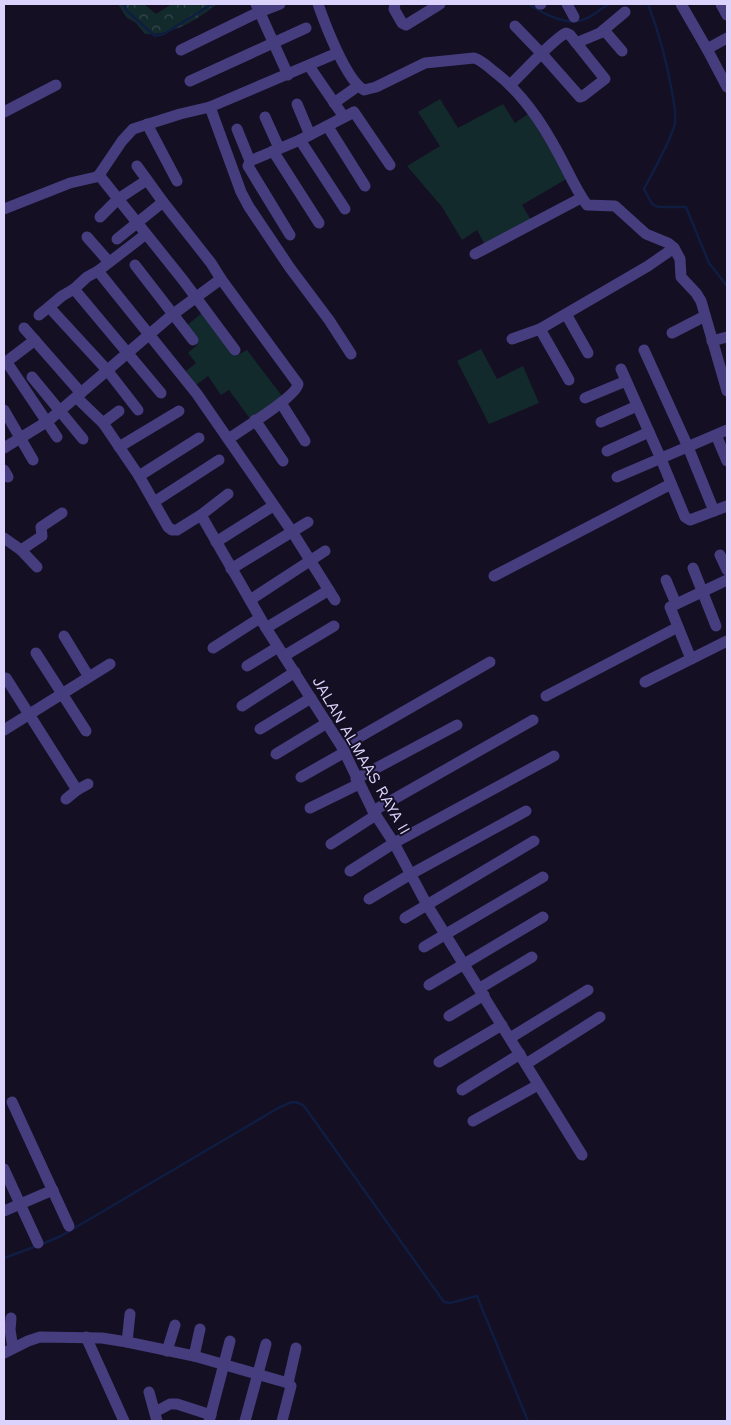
<svg xmlns="http://www.w3.org/2000/svg" width="731" height="1425" viewBox="0 0 731 1425" font-family="'Work Sans',sans-serif">
<style>
.grass{fill:#132a2c}
.forest{fill:url(#forest-crowns)}
.lines{fill:none;stroke-linecap:round;stroke-linejoin:round}
.stream{stroke:#0f1d42;stroke-width:2.5}
.minor{stroke:#463d7e;stroke-width:11}
.labels{text-anchor:middle;stroke-width:4;stroke-linejoin:round;paint-order:stroke}
.street-label{font-size:16px;fill:#dcd3fc;stroke:#140f22}
</style>
<defs>
<pattern id="forest-crowns" width="20" height="18" patternUnits="userSpaceOnUse" patternTransform="scale(1.25)"><rect width="20" height="18" fill="#132a2c"/><path d="M2 6a3 3 0 1 1 6 0M12 15a3 3 0 1 1 6 0" fill="none" stroke="#35484c"/></pattern>
</defs>
<rect width="100%" height="100%" fill="#140f22"/>
<g class="grass">
<polygon points="440,99 458,128 503,104 515,123 528,114 568,178 522,205 531,220 485,245 477,230 462,240 442,207 407,166 440,146 418,112"/>
<polygon points="203,312 236,356 247,350 282,396 251,420 229,390 221,395 208,376 196,385 186,371 196,363 188,353 198,344 185,327"/>
<polygon points="481,349 497,379 523,366 539,403 489,424 457,361"/>
</g>
<path class="forest" d="M118 4H144L156 14 172 4H217C197 20 171 36 145 34L136 23 126 17Z"/>
<g class="lines">
<g class="stream">
<polyline points="124,4 126,10 155,36 164,34 212,4"/>
<path d="M529 4C543 14 569 27 585 19 594 16 601 8 609 4"/>
<path d="M648 4C659 33 667 62 672 92 674 102 676 113 675 123 672 139 652 173 644 189L652 204 658 207H686L709 263 727 286"/>
<path d="M42 1244 61 1236 280 1107C289 1103 295 1099 304 1106L444 1302 450 1303 477 1296 528 1421"/>
<polyline points="4,1258 37,1246"/>
</g>
<g class="minor">
<polyline points="256,4 288,75"/>
<path d="M318 4C325 24 346 80 364 90L376 87 425 63 474 58C482 60 489 68 496 73 528 98 550 136 568 172 574 184 579 194 587 205L615 206 646 234 668 243 674 248 680 259 681 277 696 293 701 301 727 391"/>
<polyline points="395,4 394,9 402,23 406,25 440,4"/>
<polyline points="540,4 541,4"/>
<polyline points="567,4 574,17"/>
<polyline points="681,4 707,49 727,87"/>
<polyline points="721,4 727,15"/>
<polyline points="604,30 622,51"/>
<polyline points="576,43 600,33 625,12"/>
<polyline points="707,49 727,38"/>
<polyline points="181,50 259,12 280,4"/>
<polyline points="309,66 344,117"/>
<polyline points="190,81 306,28"/>
<path d="M511 84C523 73 553 39 566 33L570 35 605 79 583 96 580 97 542 54 515 26"/>
<polyline points="334,103 358,86"/>
<polyline points="297,104 310,135"/>
<polyline points="210,107 241,192 249,207 290,268 329,320 351,354"/>
<polyline points="4,112 56,85"/>
<polyline points="265,117 279,148"/>
<polyline points="147,124 177,181"/>
<polyline points="328,127 365,186"/>
<polyline points="237,129 250,161 248,166 290,235"/>
<polyline points="300,140 345,209"/>
<polyline points="273,151 319,223"/>
<polyline points="250,161 300,140 354,112 390,165"/>
<path d="M137 166 163 202 211 263 221 279 298 384C297 396 240 431 228 439"/>
<polyline points="99,175 183,280 235,350"/>
<polyline points="4,209 70,183 96,177 99,175 122,141 133,129 180,114 210,107 337,53"/>
<polyline points="100,217 118,199 147,180"/>
<polyline points="87,237 109,262"/>
<polyline points="117,239 163,202"/>
<polyline points="475,254 581,198"/>
<polyline points="135,265 193,340"/>
<polyline points="98,271 146,234"/>
<polyline points="74,289 87,277 98,271 197,394 293,533 335,600"/>
<polyline points="49,307 62,296 74,289 161,393"/>
<polyline points="566,314 588,353"/>
<polyline points="39,315 49,307 107,370 138,410"/>
<polyline points="24,328 81,393"/>
<polyline points="540,329 569,380"/>
<polyline points="672,333 705,316"/>
<polyline points="512,339 540,329 648,266 674,248"/>
<polyline points="712,341 727,337"/>
<polyline points="644,350 688,447 714,511"/>
<polyline points="10,359 35,340"/>
<polyline points="6,361 57,437"/>
<polyline points="621,369 661,459 685,517 690,520 727,506"/>
<polyline points="32,377 83,439"/>
<polyline points="76,397 103,423 139,476 168,527 172,530 177,530 201,515 266,628 342,747 373,811 394,843 427,905 582,1155"/>
<polyline points="585,398 626,381"/>
<polyline points="281,403 305,441"/>
<polyline points="4,410 33,460"/>
<polyline points="255,420 283,461"/>
<polyline points="601,422 637,406"/>
<polyline points="103,423 119,411"/>
<polyline points="716,435 727,461"/>
<polyline points="119,447 179,411"/>
<polyline points="4,448 48,421 172,315 221,279"/>
<polyline points="607,451 649,432"/>
<polyline points="4,470 8,477"/>
<polyline points="139,476 199,438"/>
<polyline points="617,477 727,430"/>
<polyline points="154,502 219,460"/>
<polyline points="201,515 228,494"/>
<polyline points="4,538 21,550 37,567"/>
<polyline points="216,542 273,506"/>
<polyline points="21,550 42,536 41,527 62,513"/>
<polyline points="720,555 727,570"/>
<polyline points="693,568 716,626"/>
<polyline points="231,569 308,522"/>
<polyline points="494,576 671,484"/>
<polyline points="666,580 676,604"/>
<polyline points="250,600 325,551"/>
<polyline points="266,628 329,590"/>
<polyline points="64,636 89,677"/>
<polyline points="213,648 260,618"/>
<polyline points="36,653 86,731"/>
<polyline points="284,656 334,626"/>
<polyline points="691,659 670,607 727,580"/>
<polyline points="247,666 278,647"/>
<polyline points="6,678 77,790"/>
<polyline points="645,682 727,641"/>
<polyline points="546,696 678,627"/>
<polyline points="242,706 295,672"/>
<polyline points="260,729 311,698"/>
<polyline points="4,730 110,664"/>
<polyline points="342,747 490,662"/>
<polyline points="276,754 327,723"/>
<polyline points="301,777 345,752"/>
<polyline points="356,779 457,725"/>
<polyline points="66,799 77,790 88,784"/>
<polyline points="310,808 359,784"/>
<polyline points="373,811 533,720"/>
<polyline points="331,844 376,815"/>
<polyline points="350,871 394,843 554,756"/>
<polyline points="369,899 411,874 526,811"/>
<polyline points="405,918 534,841"/>
<polyline points="424,947 543,877"/>
<polyline points="429,985 543,917"/>
<polyline points="480,988 532,957"/>
<polyline points="449,1016 484,995"/>
<polyline points="510,1038 588,990"/>
<polyline points="439,1062 502,1025"/>
<polyline points="526,1064 600,1017"/>
<polyline points="462,1090 520,1054"/>
<polyline points="12,1102 69,1226"/>
<polyline points="473,1121 538,1085"/>
<polyline points="4,1169 38,1243"/>
<polyline points="4,1211 53,1190"/>
<polyline points="11,1318 10,1330 13,1348"/>
<polyline points="86,1337 124,1421"/>
<polyline points="127,1342 130,1314"/>
<polyline points="167,1351 175,1325"/>
<polyline points="4,1353 28,1341 40,1337 102,1338 127,1342 194,1356 288,1383 291,1386 282,1421"/>
<polyline points="194,1356 200,1329"/>
<polyline points="288,1383 296,1348"/>
<polyline points="149,1392 157,1421"/>
<polyline points="155,1412 170,1404 177,1404 211,1415"/>
<polyline points="209,1421 230,1341"/>
<polyline points="245,1421 266,1344"/>
</g>
</g>
<g class="labels">
<g class="street-label">
<text transform="translate(362 755) rotate(60)" y="6">JALAN ALMAAS RAYA II</text>
</g>
</g>
<rect width="731" height="1425" fill="none" stroke="#dcd3fc" stroke-width="10"/>
</svg>
